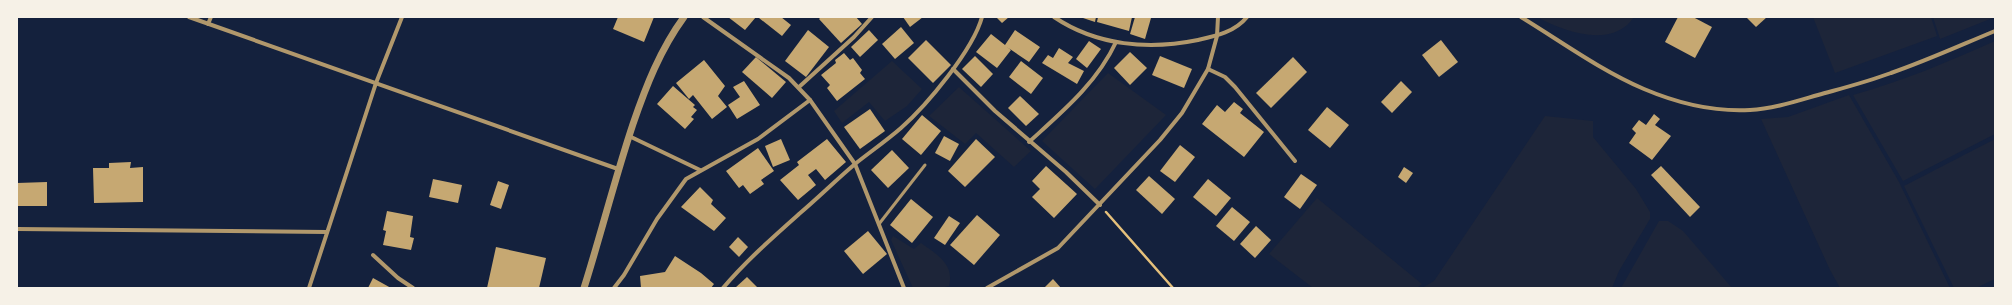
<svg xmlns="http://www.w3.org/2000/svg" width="2012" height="305" viewBox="0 0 2012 305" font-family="Commissioner,sans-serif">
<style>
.green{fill:#1d2539}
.building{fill:#c6a872}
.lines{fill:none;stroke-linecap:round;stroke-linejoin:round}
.path{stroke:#e5c07b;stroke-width:2.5}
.service{stroke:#b1986c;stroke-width:3}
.minor{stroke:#b1986c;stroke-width:4}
.tertiary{stroke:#b1986c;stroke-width:7}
</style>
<rect width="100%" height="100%" fill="#14213d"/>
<g class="green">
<path d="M1537 17H1634C1613 49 1564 32 1537 17Z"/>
<polygon points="1813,17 1931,17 1937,36 1835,73"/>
<polygon points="1933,17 1995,17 1940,39"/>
<path d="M1995 41V134L1903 181 1853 95C1903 81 1948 62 1995 41Z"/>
<polygon points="892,61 922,89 907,106 885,121 869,102 842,123 834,111"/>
<polygon points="1108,73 1166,115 1095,189 1042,141"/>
<polygon points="959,87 1031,151 1014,167 976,133 965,144 929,116"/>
<polygon points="1849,95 1899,182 1950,288 1840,288 1830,270 1761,119 1788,117"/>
<polygon points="1545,116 1593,121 1593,137 1636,189 1650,212 1650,219 1619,271 1612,288 1422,288 1434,281"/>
<polygon points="1995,139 1995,279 1976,288 1954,288 1904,186"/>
<polygon points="1317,198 1422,284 1417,288 1313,288 1269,254"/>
<polygon points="1659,221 1668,221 1683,231 1732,288 1621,288"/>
<path d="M893 236 914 249 921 243C936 254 955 264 949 286L942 288H913L891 240Z"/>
</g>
<g class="building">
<polygon points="618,17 654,17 644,42 613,29"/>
<polygon points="728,17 756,17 745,30"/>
<polygon points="760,17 781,17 791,25 782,36 759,18"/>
<polygon points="821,17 856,17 862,24 841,43 819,19"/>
<polygon points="903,17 923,17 910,27"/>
<polygon points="996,17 1009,17 1002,23"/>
<polygon points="1080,17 1096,17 1095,22"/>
<polygon points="1098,17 1132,17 1129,31 1097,22"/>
<polygon points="1135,17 1151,18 1145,39 1130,34"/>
<polygon points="1678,17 1693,17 1712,27 1695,58 1665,42"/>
<polygon points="1746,17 1767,17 1756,27"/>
<polygon points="901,27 914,43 895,59 882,44"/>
<polygon points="808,30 829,47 806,77 785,61"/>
<polygon points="869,30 878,40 860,57 851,47"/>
<polygon points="1015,30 1040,47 1029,62 1007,47 1011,50 997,68 976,52 991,34 1005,45"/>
<polygon points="926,40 951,65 933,83 908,58"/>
<polygon points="1441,40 1458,62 1439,77 1422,55"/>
<polygon points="1089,41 1101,49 1087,68 1076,59"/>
<polygon points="1059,48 1073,57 1068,63 1084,71 1077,84 1042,63 1048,55 1053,58"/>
<polygon points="1130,52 1147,68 1130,85 1114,68"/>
<polygon points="844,53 850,60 853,58 862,70 860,73 865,79 837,101 827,88 830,85 821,75 836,63 835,60"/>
<polygon points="975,56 993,74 981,87 962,69"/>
<polygon points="1160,56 1192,69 1184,88 1152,75"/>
<polygon points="756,57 786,82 772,98 742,72"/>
<polygon points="1293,57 1307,72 1271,108 1256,93"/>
<polygon points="704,60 725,86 718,96 727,107 712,119 693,95 689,99 676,83"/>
<polygon points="1021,61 1043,78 1031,94 1009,77"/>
<polygon points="744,81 760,105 737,119 728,105 740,97 733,87"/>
<polygon points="1401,81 1412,92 1392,113 1381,102"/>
<polygon points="673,86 695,105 693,107 697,110 691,117 694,119 685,129 657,104"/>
<polygon points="1020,96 1039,114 1026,126 1008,108"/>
<polygon points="1234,102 1243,109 1240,113 1264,132 1244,157 1202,124 1217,105 1225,112"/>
<polygon points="1327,107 1349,125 1330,148 1308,130"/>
<polygon points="870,109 885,131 860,149 844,127"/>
<polygon points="1654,114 1660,119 1655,125 1671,136 1652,160 1629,143 1636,133 1632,129 1639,120 1646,125"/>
<polygon points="922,115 941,131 921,155 902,139"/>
<polygon points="944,136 959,144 950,161 935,153"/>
<polygon points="781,139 790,160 773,167 765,146"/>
<polygon points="827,139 846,162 825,180 816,169 808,175 816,185 798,200 780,180 799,165 797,162"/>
<polygon points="976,139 995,157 965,187 948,171"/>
<polygon points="1180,145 1195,157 1175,182 1160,171"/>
<polygon points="758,148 774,171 761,180 764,184 750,194 743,185 739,188 726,171"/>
<polygon points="892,150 909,168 888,188 871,170"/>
<polygon points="131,162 130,168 143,167 143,202 94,203 93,168 109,168 109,163"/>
<polygon points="1046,166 1077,194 1054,218 1032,197 1040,189 1032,181"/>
<polygon points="1661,166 1700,207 1690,217 1651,175"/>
<polygon points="1404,167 1413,173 1406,183 1398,177"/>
<polygon points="1301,174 1317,185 1300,209 1284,197"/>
<polygon points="1149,176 1175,199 1162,214 1136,190"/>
<polygon points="433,179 462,185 458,203 429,197"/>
<polygon points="1208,179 1231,198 1216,216 1193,197"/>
<polygon points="498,181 509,185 501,209 490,205"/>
<polygon points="47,182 47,206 17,206 17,183"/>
<polygon points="700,187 713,200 711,204 726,218 714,231 681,207"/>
<polygon points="911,199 933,217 912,243 890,225"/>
<polygon points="1232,207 1250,222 1234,241 1216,226"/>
<polygon points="387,211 413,216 410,237 414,238 411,250 383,245 386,231 383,230"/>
<polygon points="977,215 1000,235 974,265 950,245"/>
<polygon points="949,216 960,223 945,245 934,238"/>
<polygon points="1256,226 1271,240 1255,258 1240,244"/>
<polygon points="868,231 887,254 863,274 844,251"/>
<polygon points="738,237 748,247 739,257 729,247"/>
<polygon points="496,247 546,258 539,288 487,288"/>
<polygon points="675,256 701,273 714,284 711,288 641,288 640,276 665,272"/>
<polygon points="747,277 758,288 735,288"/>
<polygon points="373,278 391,288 368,288"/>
<polygon points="1053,279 1061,288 1044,288"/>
</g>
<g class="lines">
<polyline class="path" points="1106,212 1173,288"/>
<polyline class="service" points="879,224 925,165"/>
<g class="minor">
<polyline points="189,17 618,169"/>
<polyline points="703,17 789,78 810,100 855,164 904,288"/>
<path d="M1054 17C1097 46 1149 50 1198 40 1216 36 1235 32 1247 17"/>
<path d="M1521 17C1562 42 1600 70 1644 89 1677 103 1714 112 1750 110 1773 109 1797 101 1818 95 1843 88 1867 82 1891 73 1926 61 1961 45 1995 31"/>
<polyline points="208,24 211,17"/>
<polyline points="953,69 995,111 1066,172 1100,205"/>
<polyline points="1208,69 1225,77 1235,87 1295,161"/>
<polyline points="799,87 854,37 872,17"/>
<polyline points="629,136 700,170"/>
<path d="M1029 142C1062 112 1097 83 1116 42"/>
<polyline points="17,229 327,232"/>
<polyline points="373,255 398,278 413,288"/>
<polyline points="309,288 376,83 402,17"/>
<polyline points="614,288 624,275 657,219 686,179 758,139 810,100"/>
<path d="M723 288C746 261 772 238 799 214 818 198 836 180 855 164 870 152 886 141 901 128 927 105 973 50 982 17"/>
<polyline points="987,288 1058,248 1160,140 1182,113 1208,69 1217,36 1218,17"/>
</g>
<path class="tertiary" d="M584 288C601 234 615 178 633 124 646 86 660 50 684 17"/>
</g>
<rect width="2012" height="305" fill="none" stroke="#f6f1e7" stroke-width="36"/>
</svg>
